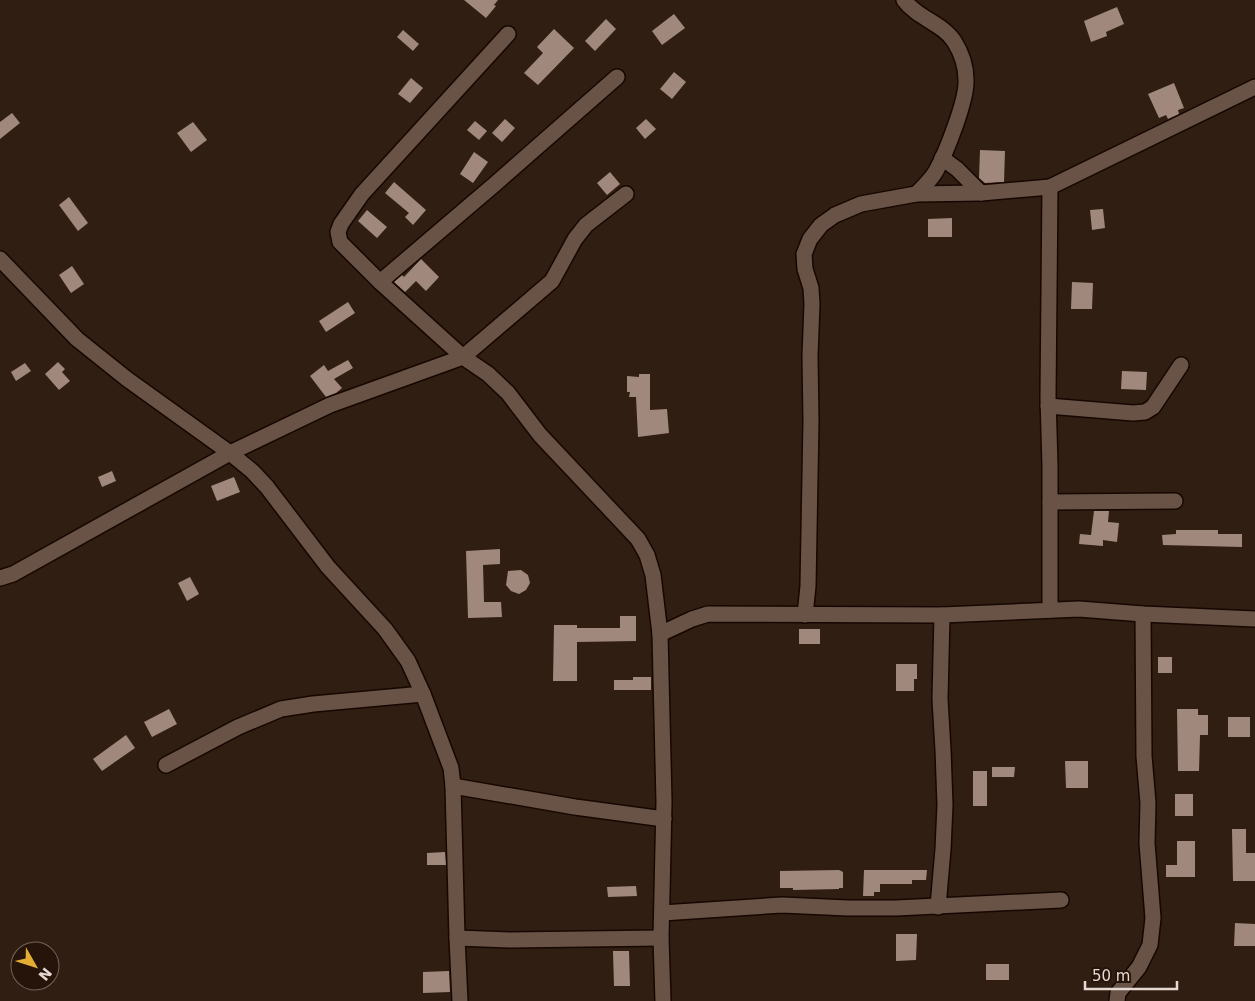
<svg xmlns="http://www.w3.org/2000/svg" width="1255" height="1001" viewBox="0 0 1255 1001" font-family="'DejaVu Sans',sans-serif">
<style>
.building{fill:#a0897c}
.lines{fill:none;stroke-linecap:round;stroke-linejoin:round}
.minor-casing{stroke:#170701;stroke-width:18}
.minor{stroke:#695347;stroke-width:15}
</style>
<rect width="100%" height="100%" fill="#301e13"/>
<g class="building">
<polygon points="464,0 498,0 494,5 496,6 486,18"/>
<polygon points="1117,7 1124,24 1106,32 1107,36 1091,42 1084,21"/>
<polygon points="674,14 685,28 662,45 652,31"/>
<polygon points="606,19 616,29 595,51 585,41"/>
<polygon points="554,29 574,48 538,85 524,73 543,53 537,47"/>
<polygon points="403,30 419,44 413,51 397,37"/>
<polygon points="674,72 686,82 672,99 660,89"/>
<polygon points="411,78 423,88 410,103 398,94"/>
<polygon points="1174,83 1184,108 1178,110 1179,114 1168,119 1166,115 1159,118 1148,94"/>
<polygon points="12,113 20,123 0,139 0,122"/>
<polygon points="505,119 515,128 502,142 492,133"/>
<polygon points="646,119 656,129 645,139 636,128"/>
<polygon points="475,121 487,131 479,140 467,130"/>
<polygon points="193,122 207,140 191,152 177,133"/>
<polygon points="980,150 1005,151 1004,182 985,183 979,178"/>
<polygon points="474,152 488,162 473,183 460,174"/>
<polygon points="610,172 620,184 607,195 597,183"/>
<polygon points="394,182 426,210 413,225 405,217 409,213 385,193"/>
<polygon points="69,197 88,223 78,231 59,205"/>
<polygon points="1103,209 1105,228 1092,230 1090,210"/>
<polygon points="367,210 387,227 377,238 358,221"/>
<polygon points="952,218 952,237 928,237 928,219"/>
<polygon points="421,259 439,277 426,291 416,281 405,292 394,282 402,275 404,277"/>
<polygon points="72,266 84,284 71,293 59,275"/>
<polygon points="1072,282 1093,283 1092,309 1071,309"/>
<polygon points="348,302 355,313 326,332 319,321"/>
<polygon points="348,360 353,368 334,379 342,388 336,393 326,397 310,376 324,365 328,371"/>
<polygon points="58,362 65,369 62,372 70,381 59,390 45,374"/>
<polygon points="25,363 31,371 16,381 11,372"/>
<polygon points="1122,371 1147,372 1146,390 1121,389"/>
<polygon points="639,374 650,374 650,410 667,409 669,433 638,437 636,397 629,397 630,392 627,392 627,376 639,377"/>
<polygon points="112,471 116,481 102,487 98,477"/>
<polygon points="234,477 240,492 217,501 211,486"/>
<polygon points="1094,511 1109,511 1108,522 1119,523 1117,542 1103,540 1103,546 1079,544 1080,534 1091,535"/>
<polygon points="1176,530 1218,530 1218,534 1242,534 1242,547 1163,545 1162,535 1176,534"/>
<polygon points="500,549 500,564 483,565 484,602 501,602 502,617 468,618 466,551"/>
<polygon points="521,570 528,575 530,583 526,590 519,594 511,591 506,585 508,571"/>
<polygon points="190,577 199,594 187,601 178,583"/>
<polygon points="620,616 636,616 636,641 577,642 577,681 553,681 554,625 577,625 577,628 620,628"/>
<rect x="799" y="629" width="21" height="15"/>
<rect x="1158" y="657" width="14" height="16"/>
<polygon points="896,664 917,664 917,679 914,679 914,691 896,691"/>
<polygon points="633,677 651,677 651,690 614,690 614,680 633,680"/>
<polygon points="169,709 177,724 152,737 144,722"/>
<polygon points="1177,709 1198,709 1198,715 1208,715 1208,735 1200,735 1199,771 1178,771"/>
<rect x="1228" y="717" width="22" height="20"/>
<polygon points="126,735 135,748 102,771 93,759"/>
<polygon points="1065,761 1088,761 1088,788 1066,788"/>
<polygon points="992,767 1015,767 1014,777 992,777"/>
<rect x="973" y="771" width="14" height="35"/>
<rect x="1175" y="794" width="18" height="22"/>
<polygon points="1232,829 1246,829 1246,853 1255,853 1255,881 1233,881"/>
<polygon points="1177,841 1195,841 1195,877 1166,877 1166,865 1177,865"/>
<polygon points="445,852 446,865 427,865 427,853"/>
<polygon points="839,870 843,872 843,888 839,888 839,889 793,890 793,888 780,888 780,871"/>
<polygon points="864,870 927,870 926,880 912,880 912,884 880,884 880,892 874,892 874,896 863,896"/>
<polygon points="636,886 637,896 608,897 607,887"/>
<polygon points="1235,923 1255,924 1255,946 1234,946"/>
<polygon points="896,934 917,934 916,960 896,961"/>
<polygon points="613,951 629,951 630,986 614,986"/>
<rect x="986" y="964" width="23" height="16"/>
<polygon points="449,971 450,992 423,993 423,972"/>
</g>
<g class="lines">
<g class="minor-casing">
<g id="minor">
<path d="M904 0C917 18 942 23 954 41 961 52 966 67 966 80 967 100 946 153 936 171 931 180 923 187 916 194"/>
<polyline points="508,34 362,194 341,224 338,232 340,242 380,282 463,357 488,374 508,393 540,435 638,539 647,555 653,575 660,634 664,802 661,938 663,1001"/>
<polyline points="942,158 957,169 981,193"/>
<polyline points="0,259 77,339 127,379 230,453 252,471 267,487 328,567 385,629 408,661 423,694 451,768 453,786 457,938 460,1001"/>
<polyline points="380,282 495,184 617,77"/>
<polyline points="1048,406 1133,413 1145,412 1153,407 1181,365"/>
<polyline points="1050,502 1175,501"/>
<polyline points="0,578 13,574 230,453 330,405 463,357 552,281 575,239 586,225 626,194"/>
<polyline points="1050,610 1050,466 1048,397 1050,187 1255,87"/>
<polyline points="805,615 808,586 811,421 810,356 812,304 811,288 805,269 804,254 810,239 821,225 835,215 861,204 916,194 981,193 1050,187"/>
<polyline points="660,634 692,619 708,614 942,615 1079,609 1143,614 1255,619"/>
<polyline points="166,765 238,727 281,709 313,704 423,694"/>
<polyline points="453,786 575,807 664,819"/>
<polyline points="938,907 943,849 945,805 943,750 940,699 942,615"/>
<polyline points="662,913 782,905 848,908 896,908 1061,900"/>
<polyline points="457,938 510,940 661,938"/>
<polyline points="1117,1001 1118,993 1139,967 1150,945 1153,918 1147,843 1148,803 1144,756 1143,614"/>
</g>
</g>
<use href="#minor" class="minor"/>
</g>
<g transform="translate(35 966) rotate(129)"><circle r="24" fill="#26140a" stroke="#73635a"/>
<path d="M0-4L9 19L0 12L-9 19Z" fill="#e4ae35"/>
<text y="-8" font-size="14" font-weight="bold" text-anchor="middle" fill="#e6d9d2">N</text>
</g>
<path d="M1085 981v8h92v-8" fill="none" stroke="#e6d9d2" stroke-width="2.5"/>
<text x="1092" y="981" font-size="15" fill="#e6d9d2" stroke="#26140a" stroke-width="4" paint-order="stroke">50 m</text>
</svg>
